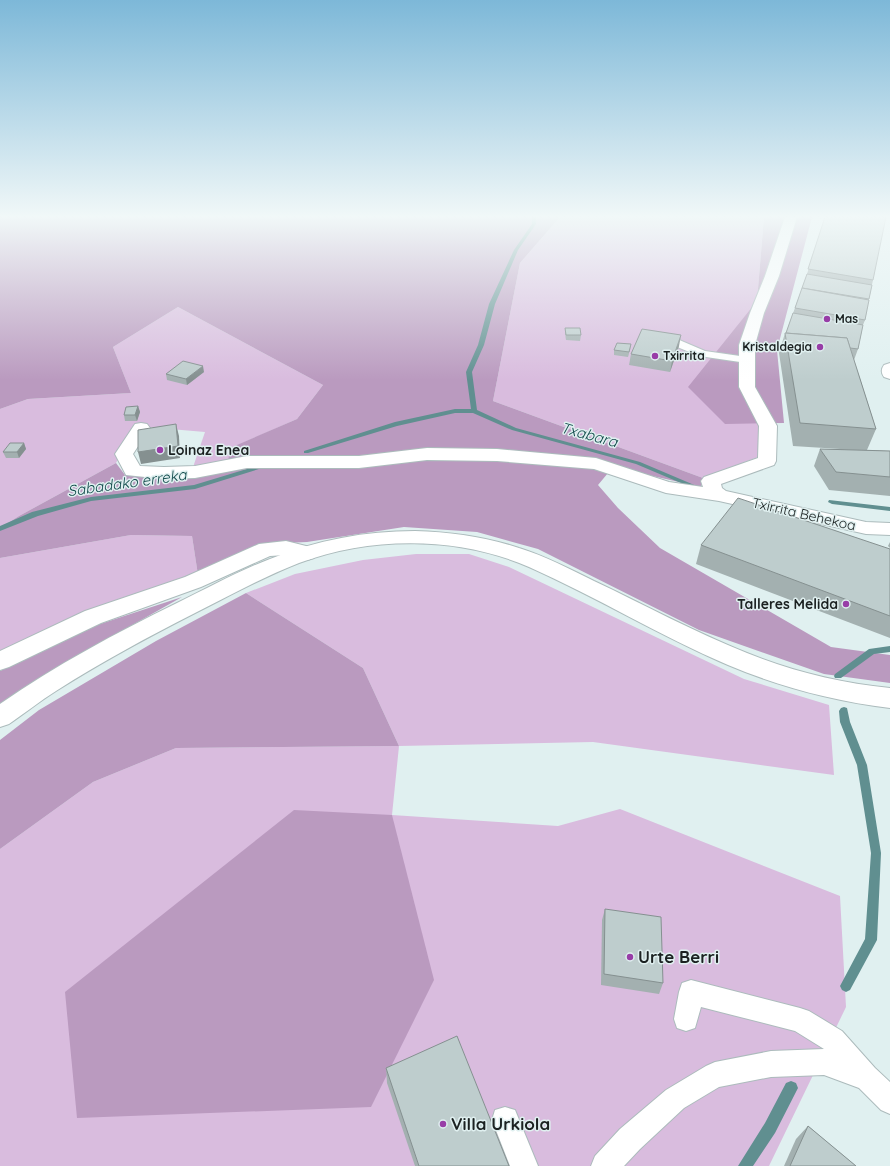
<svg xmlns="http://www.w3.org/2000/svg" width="890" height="1166" viewBox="0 0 890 1166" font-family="Quicksand,sans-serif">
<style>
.green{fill:#d9bcde}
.forest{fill:#ba9abf}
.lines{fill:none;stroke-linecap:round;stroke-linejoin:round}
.stream{fill:#608f90;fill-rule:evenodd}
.lane-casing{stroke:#acbbbc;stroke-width:2}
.street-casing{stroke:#acbbbc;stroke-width:2}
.secondary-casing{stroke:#acbbbc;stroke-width:2}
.lane{fill:#fff;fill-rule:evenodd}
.street{fill:#fff;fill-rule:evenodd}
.secondary{fill:#fff;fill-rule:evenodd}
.wall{fill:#a3b0b0}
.shaded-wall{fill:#859090}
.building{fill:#becdcd;stroke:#859090}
.poi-dot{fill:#983da7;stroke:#e0f0f0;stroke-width:1.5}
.labels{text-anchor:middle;stroke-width:3;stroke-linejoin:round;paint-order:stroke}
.far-poi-label{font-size:12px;font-weight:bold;fill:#1b2121;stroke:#e0f0f0;text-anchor:start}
.poi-label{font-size:14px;font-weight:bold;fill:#1b2121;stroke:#e0f0f0;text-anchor:start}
.street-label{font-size:14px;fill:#1b2121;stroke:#e0f0f0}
.water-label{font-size:15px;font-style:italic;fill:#114a4b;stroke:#e0f0f0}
.near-poi-label{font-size:17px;font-weight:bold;fill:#1b2121;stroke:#e0f0f0;text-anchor:start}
</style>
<rect width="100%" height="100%" fill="#e0f0f0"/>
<g class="green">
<polygon points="560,217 764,217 757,301 761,446 758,457 703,478 493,401 520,263"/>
<polygon points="178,307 323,385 297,419 231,448 228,469 190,476 205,432 135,426 116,463 19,516 0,528 0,409 28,399 131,393 113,347"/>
<polygon points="131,535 192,536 198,575 0,655 0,558"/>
<polygon points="416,554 469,554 509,567 744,679 829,705 834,775 593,742 399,746 392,815 558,826 620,809 840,896 846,1007 769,1166 0,1166 0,849 93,782 176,748 399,746 363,668 246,593 295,574 363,560"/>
</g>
<g class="forest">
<polygon points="0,217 560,217 520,263 493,401 703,478 701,487 613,467 598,485 618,508 660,548 831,647 890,655 890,683 824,674 699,630 538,549 477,532 404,527 307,542 262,544 198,575 192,536 131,535 0,558 0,528 19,516 116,463 125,475 190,476 227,469 230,448 297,419 323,385 178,307 113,347 131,393 28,399 0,409"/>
<polygon points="764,217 812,217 777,350 784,423 725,424 688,387 757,301"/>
<polygon points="246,593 363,668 399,746 176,748 93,782 0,849 0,740 39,710 156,641"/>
<polygon points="182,597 74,658 0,705 0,671 97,625"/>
<polygon points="294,810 392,815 434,980 371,1107 77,1118 65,992"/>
</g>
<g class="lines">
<g class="stream">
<polygon points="532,217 536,217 536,224 518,250 495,304 484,345 472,372 477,410 516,428 640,462 699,487 701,488 699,489 695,489 636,464 512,430 473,413 455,413 397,426 308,453 304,453 304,451 395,422 455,409 471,409 466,372 478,345 489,304 514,250 532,224"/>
<polygon points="260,465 263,467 262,468 195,489 91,501 38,516 0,531 0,526 32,512 91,497 194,485"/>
<polygon points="829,500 890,507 890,511 832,504 828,502"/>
<polygon points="890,646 890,652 874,654 841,678 835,678 834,676 835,674 869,649"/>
<polygon points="844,707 847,708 850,722 867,765 881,853 877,940 850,990 846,992 842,990 840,986 865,939 871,853 857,765 840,722 839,711 841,708"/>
<polygon points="791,1081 796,1083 798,1088 775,1133 753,1166 738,1166 765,1123 786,1083"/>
</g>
<g class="lane-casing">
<g id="lane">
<polygon points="658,335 677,339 705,351 747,357 751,358 753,360 751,362 747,363 699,356 670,344 654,340 653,338"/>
<polygon points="691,980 800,1008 809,1011 842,1031 875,1068 890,1082 890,1114 881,1110 859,1088 824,1075 771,1077 719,1087 684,1108 640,1149 624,1166 591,1166 595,1156 620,1129 666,1090 706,1066 715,1062 771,1051 824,1049 795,1031 701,1007 695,1028 686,1031 677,1028 674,1019 679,992 682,983"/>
<polygon points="505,1107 515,1110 538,1166 510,1166 492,1120 495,1110"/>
</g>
</g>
<g class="street-casing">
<g id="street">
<polygon points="785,217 797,217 779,276 764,313 755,345 755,387 777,426 776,461 774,465 721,484 722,488 726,491 866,522 890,523 890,535 866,534 719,501 666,493 594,469 497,461 427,460 359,468 247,468 195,478 164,479 126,475 115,454 135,424 141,423 147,424 150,428 133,454 140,466 164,467 195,466 247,456 359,456 427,448 497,449 596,458 669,482 703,487 701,481 704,477 758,458 759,426 739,387 739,345 750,313 765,276"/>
<path d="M890 363V379L884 377C881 373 881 369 884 365Z"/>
<polygon points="286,541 314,548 318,553 314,558 307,560 286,555 270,556 201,587 101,623 9,667 0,670 0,651 85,611 185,577 259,544"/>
</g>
</g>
<g class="secondary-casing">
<path id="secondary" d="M415 531C451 532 486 537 519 548 545 556 570 569 594 581 645 605 694 632 747 653 794 672 840 683 890 688V708C834 701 780 687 728 665 660 636 597 597 529 567 458 536 371 536 299 563 263 577 229 596 195 613 148 637 101 662 56 691 40 701 25 713 9 724L0 727V704C56 665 116 633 177 603 208 588 238 571 270 559 317 540 365 531 415 531Z"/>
</g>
<use href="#lane" class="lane"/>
<use href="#street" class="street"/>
<use href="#secondary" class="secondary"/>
</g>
<g class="wall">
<polygon points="825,217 873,280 869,299 865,320 863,325 858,349 854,360 876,429 867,450 890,451 890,496 829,490 814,466 820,449 840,449 793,446 779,353 785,333 786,333 807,274"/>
<polygon points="565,328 581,335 580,341 566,340 565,333"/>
<polygon points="631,344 630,350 628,357 614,355 614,350"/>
<polygon points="679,346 670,372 629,365 631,354"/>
<polygon points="204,372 187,385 167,380 166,374"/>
<polygon points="138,406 140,412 137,421 125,421 124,415"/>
<polygon points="24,443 26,449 19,458 6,458 3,452"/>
<polygon points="890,542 890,548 888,546"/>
<polygon points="701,545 890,549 890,638 696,564"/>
<polygon points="605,909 663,983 659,994 601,985 602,920"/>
<polygon points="386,1068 509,1166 415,1166 387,1083"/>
<polygon points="808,1126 856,1166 784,1166 796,1139"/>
</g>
<g class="shaded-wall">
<polygon points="681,335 679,346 670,372 672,361"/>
<polygon points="203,366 204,372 187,385 186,379"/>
<polygon points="138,406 140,412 137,421 135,415"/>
<polygon points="176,424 179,436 180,458 141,464 138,452"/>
<polygon points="24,443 26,449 19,458 17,452"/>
</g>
<g class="building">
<polygon points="825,217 886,217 873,280 808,269"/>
<polygon points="807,274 872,285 869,299 802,288"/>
<polygon points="802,288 869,300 865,320 795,308"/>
<polygon points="793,313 863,325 858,349 850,348 847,338 786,333"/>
<polygon points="565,328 580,328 581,335 566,335"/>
<polygon points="642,329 681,335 672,361 631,354"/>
<polygon points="785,333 847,338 876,429 800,423"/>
<polygon points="617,343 631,344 629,352 614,350"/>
<polygon points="183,361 203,366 186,379 166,374"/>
<polygon points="138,406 135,415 124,415 126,407"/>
<polygon points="176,424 178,446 138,452 138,430"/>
<polygon points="10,443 24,443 17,452 3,452"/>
<polygon points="820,449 890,451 890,477 836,472"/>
<polygon points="738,498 890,549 890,616 701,545"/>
<polygon points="605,909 661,917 663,983 604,974"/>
<polygon points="457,1036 509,1166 419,1166 386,1068"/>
<polygon points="808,1126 856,1166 790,1166"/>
</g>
<linearGradient id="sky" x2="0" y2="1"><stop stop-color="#7db8d8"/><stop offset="0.57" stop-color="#f1f8f8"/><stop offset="1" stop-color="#f1f8f8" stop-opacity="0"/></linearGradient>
<rect width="890" height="380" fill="url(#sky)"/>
<g class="poi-dot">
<circle cx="827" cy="319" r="4"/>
<circle cx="820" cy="347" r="4"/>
<circle cx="655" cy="356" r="4"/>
<circle cx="160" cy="450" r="4"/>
<circle cx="846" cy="604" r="4"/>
<circle cx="630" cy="957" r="4"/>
<circle cx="443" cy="1124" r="4"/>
</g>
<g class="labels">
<g class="far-poi-label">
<text x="835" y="323">Mas</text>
<text x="812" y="351" text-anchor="end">Kristaldegia</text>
<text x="663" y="360">Txirrita</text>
</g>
<g class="poi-label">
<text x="168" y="455">Loinaz Enea</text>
<text x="838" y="609" text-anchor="end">Talleres Melida</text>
</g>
<g class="street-label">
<text transform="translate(804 514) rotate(13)" y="5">Txirrita Behekoa</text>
</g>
<g class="water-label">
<text transform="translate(589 435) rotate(15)" y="5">Txabara</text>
<text transform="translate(127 483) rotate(-8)" y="5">Sabadako erreka</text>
</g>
<g class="near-poi-label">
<text x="638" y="963">Urte Berri</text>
<text x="451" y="1130">Villa Urkiola</text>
</g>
</g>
</svg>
